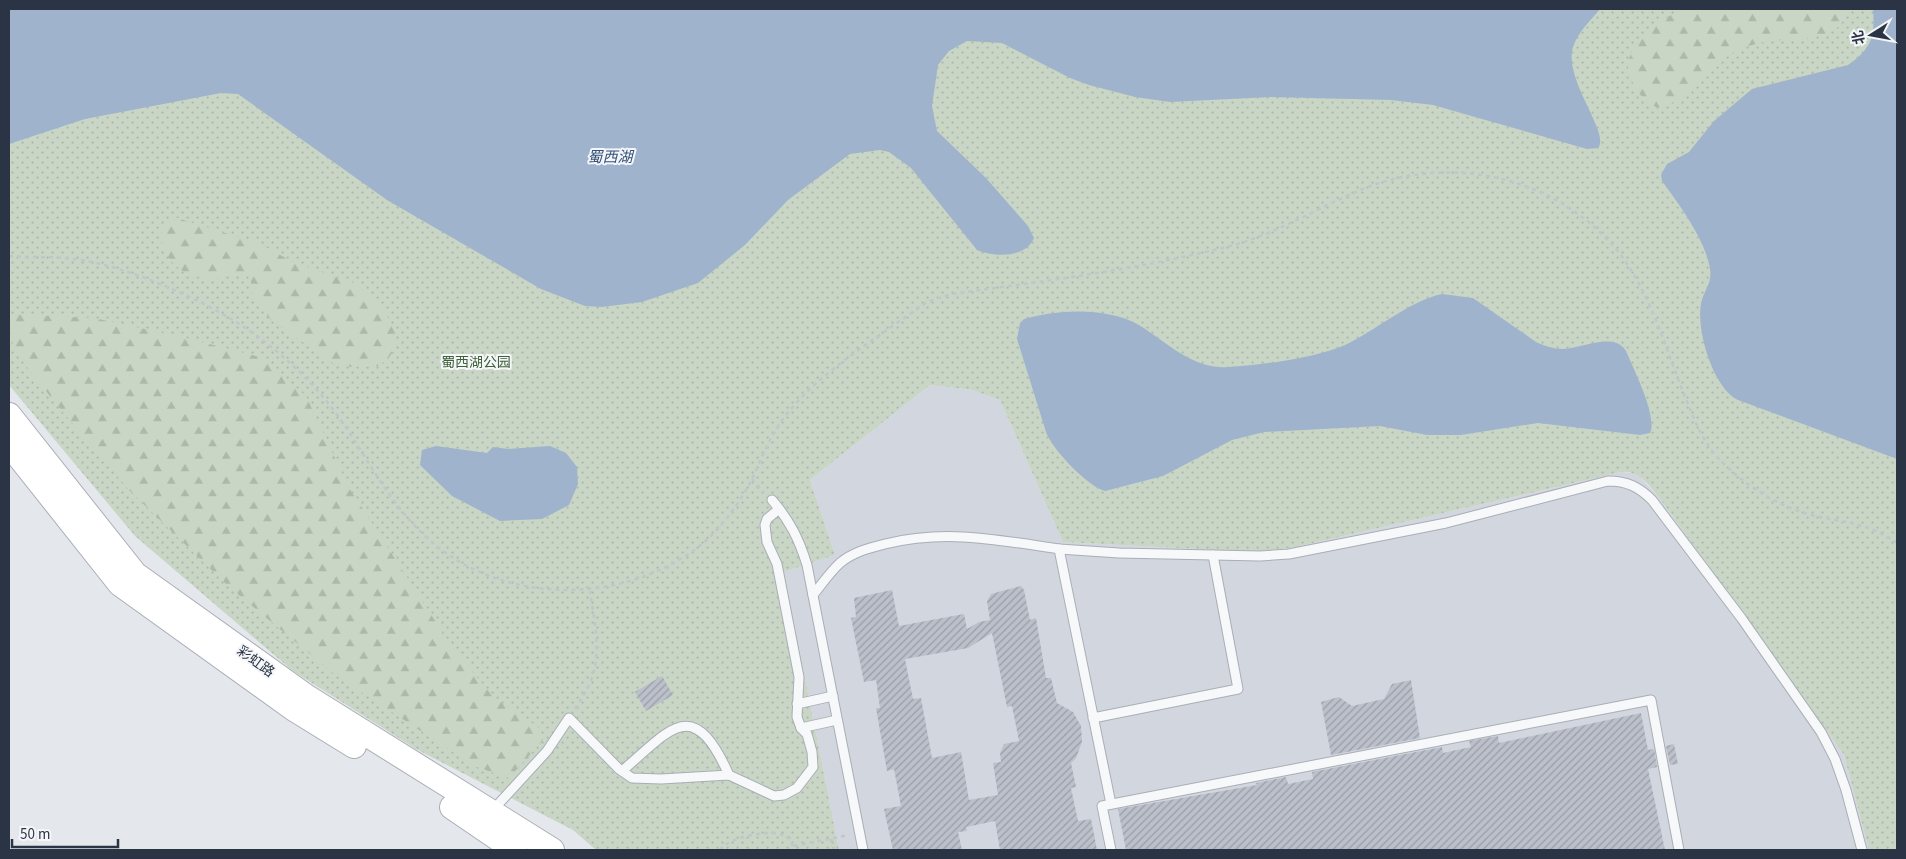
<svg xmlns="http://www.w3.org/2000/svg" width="1906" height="859" viewBox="0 0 1906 859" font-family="'Source Sans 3','Noto Sans SC',sans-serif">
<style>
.built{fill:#d2d6de}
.green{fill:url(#green-dots)}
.forest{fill:url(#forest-firs)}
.water{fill:#9fb4cc}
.building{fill:url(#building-hatch);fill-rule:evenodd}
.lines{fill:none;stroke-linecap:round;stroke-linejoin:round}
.service-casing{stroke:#a9aeb7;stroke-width:11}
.secondary-casing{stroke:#a9aeb7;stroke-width:26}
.path{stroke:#c2c5cb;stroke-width:2.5;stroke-dasharray:4 4;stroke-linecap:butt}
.service{stroke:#f7f8fa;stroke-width:9}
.secondary{stroke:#fff;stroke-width:24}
.labels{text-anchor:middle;stroke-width:4;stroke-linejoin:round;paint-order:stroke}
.park-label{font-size:14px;fill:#3f6138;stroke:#f4f6f9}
.street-label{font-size:14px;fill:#2b3445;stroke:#f4f6f9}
.water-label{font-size:15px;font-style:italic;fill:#34527a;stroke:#f4f6f9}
</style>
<defs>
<pattern id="green-dots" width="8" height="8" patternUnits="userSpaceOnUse" patternTransform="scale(1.25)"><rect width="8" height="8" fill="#c9d6c5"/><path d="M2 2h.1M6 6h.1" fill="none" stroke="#adb8ab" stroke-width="1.8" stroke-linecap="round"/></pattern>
<pattern id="forest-firs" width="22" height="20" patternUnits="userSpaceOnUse" patternTransform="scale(1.25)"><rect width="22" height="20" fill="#c9d6c5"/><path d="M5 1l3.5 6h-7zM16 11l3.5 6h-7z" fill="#adb8ab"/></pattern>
<pattern id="building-hatch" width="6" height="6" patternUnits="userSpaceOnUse" patternTransform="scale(1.25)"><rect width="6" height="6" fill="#bbc0ca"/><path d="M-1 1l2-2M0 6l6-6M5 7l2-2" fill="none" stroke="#989da6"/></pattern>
</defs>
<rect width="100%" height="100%" fill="#e4e7ec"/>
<polygon class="built" points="930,385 972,390 1000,400 1063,542 1258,552 1296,547 1621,472 1633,473 1640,477 1658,496 1844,755 1869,850 839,850 784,572 835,555 810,480"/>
<path class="green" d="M9 9H1897V850H1869L1844 755 1658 496C1648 484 1638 470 1621 472L1296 547 1258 552 1063 542 1000 400 972 390 930 385 810 480 835 555 784 572 839 850H596L573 830 416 749 293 671 135 536 9 385Z"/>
<g class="forest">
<path d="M1682 9H1847C1843 42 1797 38 1773 41 1761 42 1746 46 1736 51 1713 62 1680 110 1656 107 1646 102 1639 95 1634 85 1631 80 1627 70 1628 63 1631 43 1664 17 1682 9Z"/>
<path d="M177 218 258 243 295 263 357 284 386 314 396 335 394 350 388 359 378 366 351 367 333 363 271 320 252 298 251 281 246 274C233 272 222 280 208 279 182 278 153 253 164 225Z"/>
<polygon points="9,314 94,318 186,338 260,357 306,396 348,486 450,644 494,698 538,727 543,740 509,778 474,766 334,674 228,586 129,490 57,405 24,363 9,336"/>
</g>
<g class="water">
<path d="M9 9H1600C1591 20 1578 32 1573 47 1563 80 1611 133 1598 148L1587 149 1433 105 1391 100 1271 97 1170 102 1135 97 1089 85 1070 78 1002 43 967 41 949 51 938 65 932 106 937 131 986 178 1028 226 1034 238C1025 259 994 257 977 250L911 168 889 152 880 150 850 154 788 200 745 245 698 283 642 302 602 307 585 306 541 289 387 200 238 94 221 93 85 119 9 144Z"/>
<path d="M1873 9H1897V459L1738 400C1713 388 1696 330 1701 304 1704 288 1714 284 1709 264 1703 237 1679 204 1662 181L1661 175 1667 164 1689 152 1714 121 1752 89 1848 65C1872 48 1875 37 1873 9Z"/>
<path d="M1442 294 1473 298 1536 342C1545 346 1553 349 1563 349 1581 349 1614 331 1626 351 1633 368 1658 417 1650 433L1640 435 1538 423 1461 435H1427L1380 426 1264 432 1232 440 1163 476 1105 491C1087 486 1052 449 1046 432L1017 339 1020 323 1024 319C1058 309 1108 307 1139 325 1168 343 1193 370 1229 367 1261 365 1316 358 1345 345 1375 331 1409 301 1442 294Z"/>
<polygon points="436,446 487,453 493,447 508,449 550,446 566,453 577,467 578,484 569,505 542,519 500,521 452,496 420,465 422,450"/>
</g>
<g class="building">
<path d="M1021 586 1024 590 1030 620 1036 618 1046 678H1051L1057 703 1073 712 1081 726 1082 742 1076 758 1071 763 1076 787 1071 788 1078 821 1091 819 1097 850H1000L995 821 966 827 967 831 958 832 962 850H893L884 809 901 806 894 769 887 771 876 708H880L876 680 864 682 851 618 856 617 854 598 892 590 899 626 964 614 967 629 979 622 990 620 987 601 991 594ZM992 633 1007 707 1012 706 1019 741 1004 744 1000 753 1001 762 993 763 998 795 969 800 961 752 932 758 921 698 913 699 905 659 968 648Z"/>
<polygon points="662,676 673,695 646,711 635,692"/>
<polygon points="1411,680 1420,738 1331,755 1321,702 1339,697 1352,706 1384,699 1392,684"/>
<polygon points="1641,713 1648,750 1654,749 1657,767 1648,769 1665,850 1126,850 1118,809 1257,785 1256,783 1286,777 1288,784 1313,779 1312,772 1442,747 1443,753 1471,747 1469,741 1498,736 1499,743"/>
<polygon points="1674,744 1678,764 1670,765 1666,746"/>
</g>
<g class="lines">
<g class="service-casing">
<g id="service">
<path d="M772 500C790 521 799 539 807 565L863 850"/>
<path d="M1059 549 1119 553 1260 556 1289 554 1446 523 1608 481C1627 481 1639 487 1652 500L1742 619 1821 732 1835 759 1846 790 1862 850"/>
<path d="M813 595C822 584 830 572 840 563 853 552 869 548 885 544 947 529 998 540 1059 549L1111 804"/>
<polyline points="797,704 833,696"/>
<polyline points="1093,718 1238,689 1213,555"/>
<polyline points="801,728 837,720"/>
<path d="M622 771C672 728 693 695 729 775"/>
<polyline points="492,811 547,751 569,718 619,769 632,778 661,779 729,775 774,796 784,795 797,788 813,767 812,752 807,734 801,728 797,717 799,677 777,564 767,542 765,525 767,519 779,509"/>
<polyline points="1111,850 1102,806 1651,700 1679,850"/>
</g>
</g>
<g class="secondary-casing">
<g id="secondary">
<polyline points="9,415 135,574 307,697 552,850"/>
<polyline points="9,444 120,584 294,709 354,746"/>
<polyline points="452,807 515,850"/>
</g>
</g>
<g class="path">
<path d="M9 256C30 258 52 256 73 259 129 265 221 307 265 342 292 363 315 385 335 412 363 450 383 493 416 527 486 602 607 609 690 553 716 536 739 505 753 477 763 455 771 434 786 415 819 372 883 334 927 302L951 294C1046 281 1141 269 1234 245 1280 232 1321 206 1365 188 1447 156 1542 174 1604 236 1647 278 1662 340 1684 394 1693 417 1702 441 1719 459 1744 485 1776 505 1811 515 1845 523 1867 522 1897 543"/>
<polyline points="752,479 764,493"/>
<path d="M575 709C580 701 585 693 589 685 603 656 594 620 590 591"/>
<polyline points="831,839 834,850"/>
<polyline points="794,846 849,835"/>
<path d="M720 850C729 836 777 827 790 838L794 850"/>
</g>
<use href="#service" class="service"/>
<use href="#secondary" class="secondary"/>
</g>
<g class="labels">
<g class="park-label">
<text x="476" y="367">蜀西湖公园</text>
</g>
<g class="street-label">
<text transform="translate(256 661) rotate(36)" y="5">彩虹路</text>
</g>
<g class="water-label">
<text x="610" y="162">蜀西湖</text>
</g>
</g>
<rect width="1906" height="859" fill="none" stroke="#2b3445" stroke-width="20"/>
<g transform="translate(1871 35) rotate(259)" stroke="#f4f6f9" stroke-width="4" paint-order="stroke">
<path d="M0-4L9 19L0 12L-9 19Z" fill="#2b3445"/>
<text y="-8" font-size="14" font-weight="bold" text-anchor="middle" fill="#2b3445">北</text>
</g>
<path d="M12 839v8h106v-8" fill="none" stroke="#2b3445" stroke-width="2.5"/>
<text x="20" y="839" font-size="15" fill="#2b3445" stroke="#f4f6f9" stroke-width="4" paint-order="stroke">50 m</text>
</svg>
